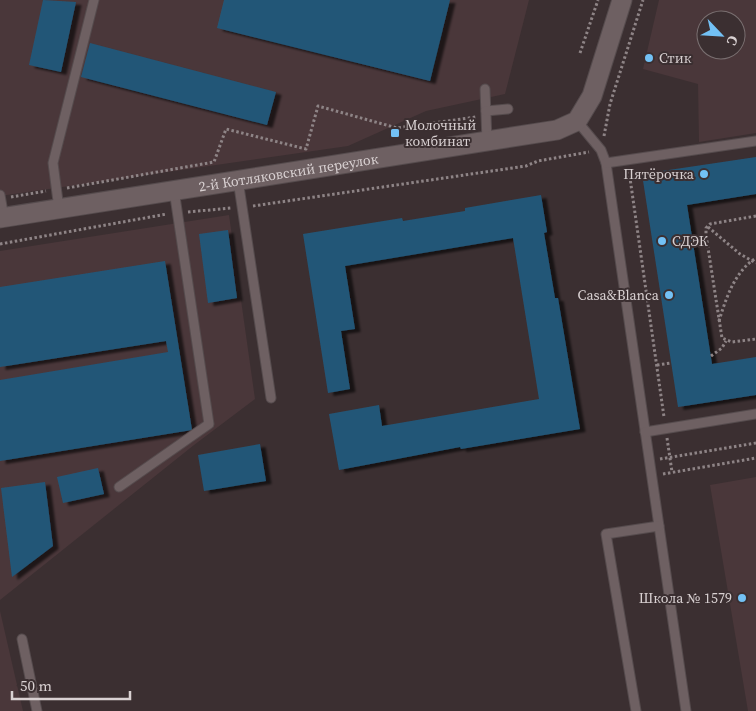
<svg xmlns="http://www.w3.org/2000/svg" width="756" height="711" viewBox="0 0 756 711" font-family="'Source Serif 4',serif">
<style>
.built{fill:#4a373a;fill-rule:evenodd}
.building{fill:#235677;filter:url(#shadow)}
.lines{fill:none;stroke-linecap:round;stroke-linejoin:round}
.lane-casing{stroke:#554b4d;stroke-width:11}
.street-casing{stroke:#554b4d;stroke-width:21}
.path{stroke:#8e8486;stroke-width:3;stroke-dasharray:2.5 2.5;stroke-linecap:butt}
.lane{stroke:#6e6062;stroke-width:9}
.street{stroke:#6e6062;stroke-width:19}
.poi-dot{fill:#73c1f5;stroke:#3b2f31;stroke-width:2}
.labels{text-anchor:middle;stroke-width:4;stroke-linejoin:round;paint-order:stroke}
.poi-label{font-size:14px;fill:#d9d1d2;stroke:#3b2f31;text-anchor:start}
.street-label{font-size:14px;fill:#d9d1d2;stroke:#3b2f31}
</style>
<defs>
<filter id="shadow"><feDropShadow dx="5.5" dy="3" stdDeviation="1" flood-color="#0009"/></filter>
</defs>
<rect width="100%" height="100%" fill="#3b2f31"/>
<g class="built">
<polygon points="0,0 529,0 505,94 426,111 348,146 0,196"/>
<path d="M659 0H756V133L699 142 698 84 643 69ZM706 20H736V50H706Z"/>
<polygon points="229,215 255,399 194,445 0,600 0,251"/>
<polygon points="756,477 756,711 748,711 710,485"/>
<polygon points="0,611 23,711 0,711"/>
</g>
<g class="building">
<polygon points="43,0 76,2 61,72 29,65"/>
<polygon points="224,0 450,0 430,81 217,28"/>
<polygon points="90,43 276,92 267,125 81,77"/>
<polygon points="756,157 756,194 687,205 712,364 756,357 756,395 678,407 642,174"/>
<polygon points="541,195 547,232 544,233 555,298 558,298 580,429 461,449 460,447 339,470 329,414 379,405 382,426 539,399 513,238 345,266 355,329 341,331 350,389 328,393 303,234 402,218 403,221 465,211 465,208"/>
<polygon points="228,230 237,298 208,303 199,234"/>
<polygon points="165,261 192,430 0,461 0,380 168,352 166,341 0,367 0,287"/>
<polygon points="260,444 266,481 204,491 198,455"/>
<polygon points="98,468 104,494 63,503 57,477"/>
<polygon points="45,482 53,546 12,577 1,488"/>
</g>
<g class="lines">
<g class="lane-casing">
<g id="lane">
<polyline points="485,89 487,141"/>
<polyline points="486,111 508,109"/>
<polyline points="577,121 601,150 606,163 686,711"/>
<polyline points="606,163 756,141"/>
<polyline points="238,180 271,398"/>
<polyline points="0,195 4,218"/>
<polyline points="59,209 53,163 94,0"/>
<polyline points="645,432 756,414"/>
<polyline points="119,487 209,424 174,190"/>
<polyline points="22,639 37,711"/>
<polyline points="636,711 606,534 659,526"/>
</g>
</g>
<g class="street-casing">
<g id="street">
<path id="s1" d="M0 218 557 130 577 121 592 96 622 0"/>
</g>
</g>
<g class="path">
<polyline points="580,53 598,0"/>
<polyline points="604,136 610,104 643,0"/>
<polyline points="629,171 664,417"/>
<polyline points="67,188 214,162 226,129 306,149 318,106 397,128 476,117"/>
<polyline points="11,197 46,191"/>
<polyline points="253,206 526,166 538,161 589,152"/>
<polyline points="188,212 231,208"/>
<polyline points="756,216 710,224 706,228 706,235 722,338 732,342 756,339"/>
<polyline points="708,227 740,254 756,263"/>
<polyline points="0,244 167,214"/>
<path d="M719 321C726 298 735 271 756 258"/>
<polyline points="711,356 722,348 726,341"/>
<polyline points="657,365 671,363"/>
<polyline points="667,438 672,472"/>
<polyline points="660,459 756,443"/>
<polyline points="663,474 756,458"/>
</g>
<use href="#lane" class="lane"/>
<use href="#street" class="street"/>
</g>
<g class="poi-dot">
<circle cx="649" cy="58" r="5"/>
<rect x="390" y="128" width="10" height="10" rx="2.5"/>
<circle cx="704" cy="174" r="5"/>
<circle cx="662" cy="241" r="5"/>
<circle cx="669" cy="295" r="5"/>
<circle cx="742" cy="598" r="5"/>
</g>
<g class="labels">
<g class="poi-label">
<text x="659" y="63">Стик</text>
<text x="405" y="130">Молочный<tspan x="405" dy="16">комбинат</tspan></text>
<text x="694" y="179" text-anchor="end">Пятёрочка</text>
<text x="672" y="246">СДЭК</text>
<text x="659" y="300" text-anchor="end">Casa&amp;Blanca</text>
<text x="732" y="603" text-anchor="end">Школа № 1579</text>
</g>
<g class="street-label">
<text dy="5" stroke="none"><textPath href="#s1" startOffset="292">2-й Котляковский переулок</textPath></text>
</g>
</g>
<g transform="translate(721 35) rotate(115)"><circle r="24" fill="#3b2f31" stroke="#7a7071"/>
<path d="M0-4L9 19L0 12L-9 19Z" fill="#73c1f5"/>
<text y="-8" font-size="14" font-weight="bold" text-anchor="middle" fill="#d9d1d2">С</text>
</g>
<path d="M12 691v8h118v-8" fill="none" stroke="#d9d1d2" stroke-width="2.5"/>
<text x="20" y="691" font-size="15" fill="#d9d1d2" stroke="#3b2f31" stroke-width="4" paint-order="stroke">50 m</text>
</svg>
